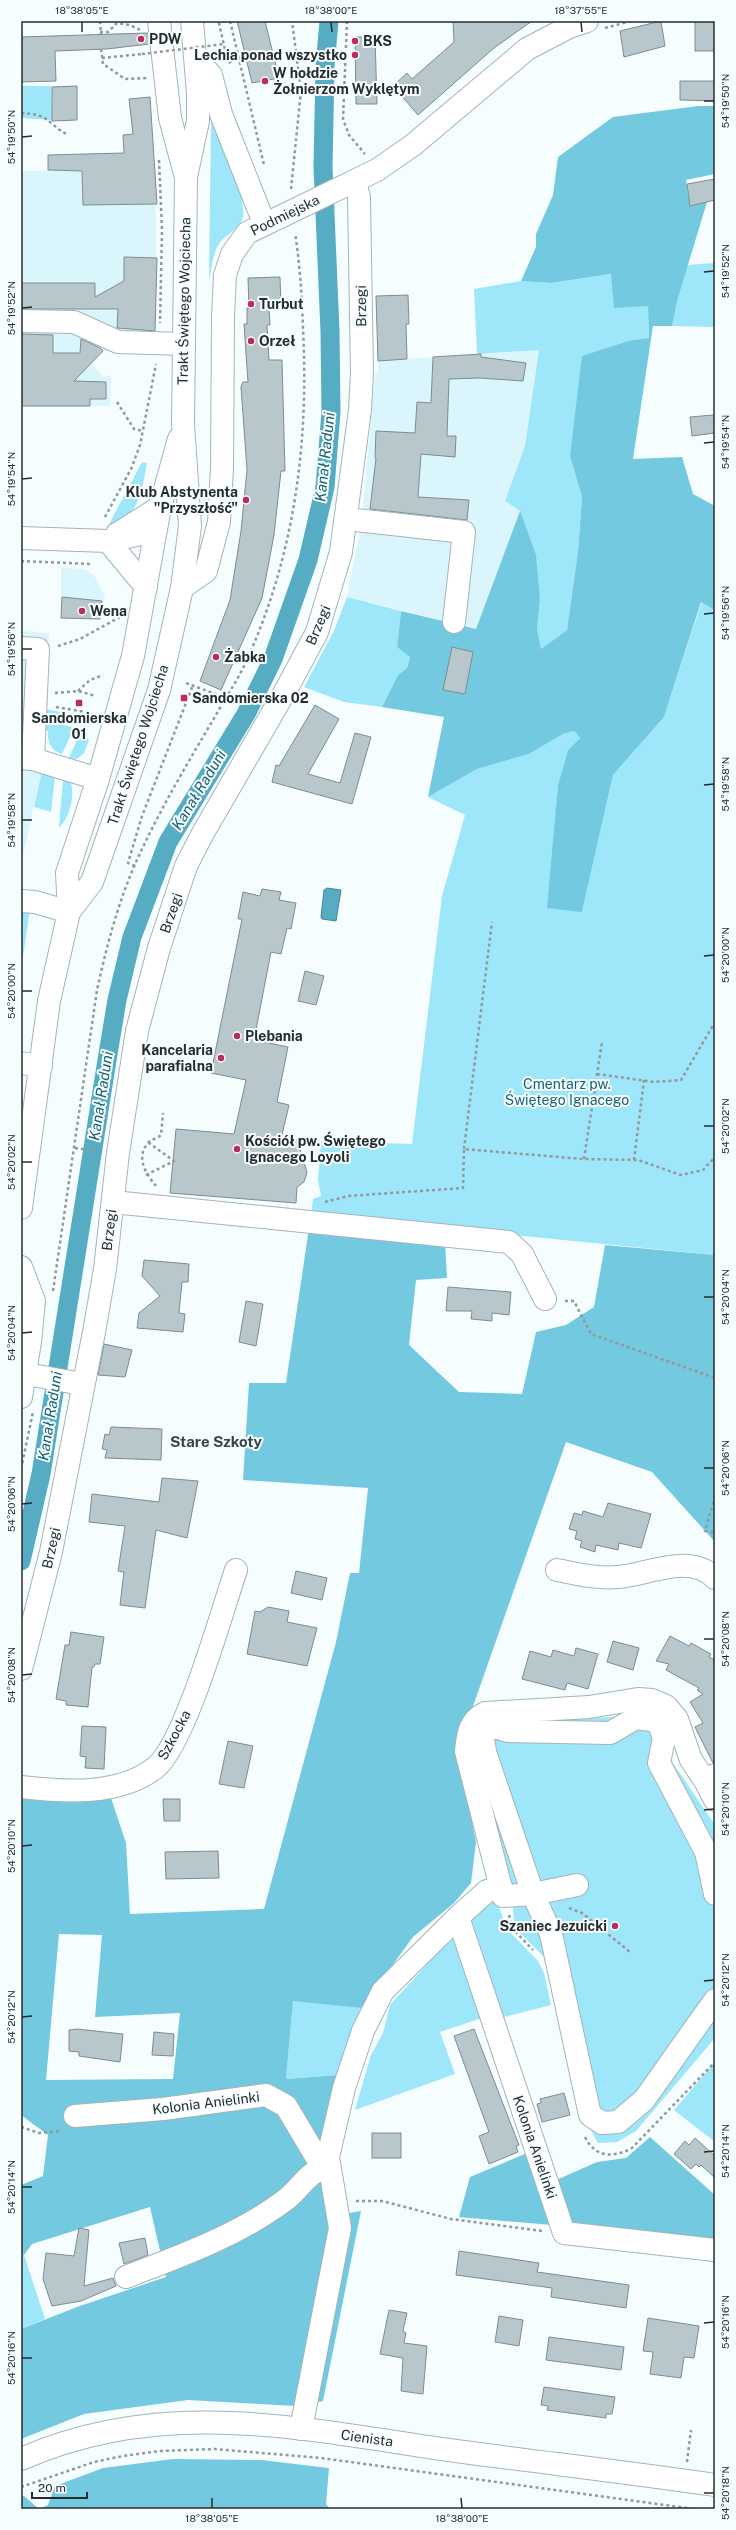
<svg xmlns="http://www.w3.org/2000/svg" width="736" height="2530" viewBox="0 0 736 2530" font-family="'Public Sans',sans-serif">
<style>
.built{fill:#dbf5fd}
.green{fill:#9ee6fa}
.forest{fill:#73c9e0;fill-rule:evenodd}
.water{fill:#55acc3;stroke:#478696}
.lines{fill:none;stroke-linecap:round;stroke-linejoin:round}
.canal{stroke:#55acc3;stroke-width:19}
.building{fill:#b7c7cc;stroke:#7d8c91}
.minor-casing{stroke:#a3b4b8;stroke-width:24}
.major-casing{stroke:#a3b4b8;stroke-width:24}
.path{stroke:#92999b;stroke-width:2.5;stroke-dasharray:3 3;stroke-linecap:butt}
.minor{stroke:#fff;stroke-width:22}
.major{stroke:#fff;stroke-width:22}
.path-bridge{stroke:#92999b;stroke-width:2.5;stroke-dasharray:3 3;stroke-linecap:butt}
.ticks{fill:none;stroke:#262c2e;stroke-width:1.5}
.poi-dot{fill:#bb2c5a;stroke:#f6fdff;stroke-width:1.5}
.labels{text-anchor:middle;stroke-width:4;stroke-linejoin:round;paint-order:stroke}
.poi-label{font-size:14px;font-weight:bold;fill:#262c2e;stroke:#f6fdff;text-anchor:start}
.street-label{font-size:14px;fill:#262c2e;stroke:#f6fdff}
.park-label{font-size:14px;fill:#1b6172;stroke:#f6fdff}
.water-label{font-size:15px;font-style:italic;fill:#1a6071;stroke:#f6fdff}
.neighbourhood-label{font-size:15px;font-weight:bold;fill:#374549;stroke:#f6fdff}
.neatline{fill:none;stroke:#262c2e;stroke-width:1.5}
.ticks-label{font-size:10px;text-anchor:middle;fill:#262c2e}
</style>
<rect width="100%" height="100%" fill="#f6fdff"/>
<g class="built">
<polygon points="156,169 156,327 149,354 103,351 98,356 81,355 87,364 93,364 103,377 111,375 110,406 21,406 21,171"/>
<polygon points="539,350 525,446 505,501 520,511 476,629 347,597 362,520 375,373 378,373 378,361"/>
<polygon points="61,568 85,569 94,575 105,597 100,619 61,618"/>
<polygon points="21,631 49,633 42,770 21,864"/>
</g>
<g class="green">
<polygon points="21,86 51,86 52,120 21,118"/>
<path d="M211 119C221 135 250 204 242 220 237 229 230 233 223 239 213 248 211 270 209 283Z"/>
<polygon points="715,263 715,327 672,326 676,301 687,265"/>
<polygon points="612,274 648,306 649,338 632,340 570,455 582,497 578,551 567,630 541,649 537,628 540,600 520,511 505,501 525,446 539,350 477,354 474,289 521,281 551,283"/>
<path d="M142 462 147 463C142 491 138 520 106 530Z"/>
<polygon points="347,597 401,611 397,647 410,656 407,668 398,675 382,707 344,702 304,687 334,631"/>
<polygon points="702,601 715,610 715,1255 311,1215 313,1199 321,1196 318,1180 321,1141 412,1144 442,896 465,815 428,797 477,769 529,754 563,734 574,731 580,738 568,750 558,785 554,837 582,912 613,775 664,717"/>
<path d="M45 709 66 713 63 725 74 728 62 754C51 751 47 742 48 731H44Z"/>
<polygon points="83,735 89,740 84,753 77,759 69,758 78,738"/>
<polygon points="42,771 55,776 51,812 34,807"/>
<path d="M63 780H69C77 790 69 821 59 827Z"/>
<polygon points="21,908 30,909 21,970"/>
<polygon points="637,1710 715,1825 715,2038 636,2131 617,2142 598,2143 585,2119 548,1961 517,1930 514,1921 511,1883 493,1825 476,1729 499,1721 612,1717"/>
<polygon points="495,1896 507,1929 538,1961 544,1973 551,2005 496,2019 465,1922"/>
<polygon points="451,1938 460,1946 485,2017 440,2032 455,2074 355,2110 371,2055 383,2033 390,2005"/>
<polygon points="293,2000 361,2008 338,2075 286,2079"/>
<polygon points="715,2062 715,2142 674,2110"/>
<polygon points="21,2255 24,2255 45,2319 21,2329"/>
</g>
<g class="forest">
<polygon points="698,106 715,106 715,174 686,180 690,206 707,202 677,301 672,326 653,326 633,459 682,457 693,494 715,506 715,610 701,602 664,717 613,775 582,912 547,908 558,785 568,750 580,738 574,731 563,734 529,754 477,769 428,797 444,717 382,707 398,675 407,668 410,657 397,647 401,611 476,629 520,511 536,555 540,600 537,628 541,649 567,630 578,551 582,497 570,456 582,356 632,340 649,338 648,306 614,308 611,274 551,283 521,281 536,247 536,234 553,195 558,157 613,117"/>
<path d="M309 1228 445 1242 447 1278 416 1280 409 1345 459 1392 522 1394 536 1332 566 1325 594 1307 605 1245 715 1255V1542L652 1472 566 1442 472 1709 459 1728V1755L476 1842 471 1883 454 1903 413 1937 361 2008 293 2001 286 2079 338 2075C327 2124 315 2166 329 2216L361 2211 323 2401 297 2406 188 2400 84 2414 21 2439V2329L77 2307 166 2277 150 2207 32 2244 24 2255H21V2185L43 2176 48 2135 21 2115V1796L110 1795 126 1843 130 1914 264 1909 336 1642 350 1573H359L368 1488 243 1480 249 1383H286ZM59 1934 102 1935 95 2017 180 2013 173 2079 46 2080Z"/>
<polygon points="650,2137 715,2195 715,2244 573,2228 554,2181 597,2162 626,2158"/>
<polygon points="532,2151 552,2225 459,2217 470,2177"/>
<polygon points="173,2459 261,2460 329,2468 326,2504 330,2509 39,2509 48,2505 55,2486 103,2468"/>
<polygon points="24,2496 39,2509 21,2509 21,2497"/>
</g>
<polygon class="water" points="327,888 341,890 336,921 322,919 321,917 324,890"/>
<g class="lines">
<polyline class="canal" points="21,1561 41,1474 108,1054 117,1000 132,937 168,842 246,714 273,659 308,560 325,487 331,412 330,331 323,167 325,67 329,21"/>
</g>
<g class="building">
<polygon points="237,21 265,21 279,78 252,83"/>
<polygon points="453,21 532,21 494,48 418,115 393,86 407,73 412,79 454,42"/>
<polygon points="661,21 665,46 624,57 620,31"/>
<rect x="695" y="21" width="20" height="30"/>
<polygon points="148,33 149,44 107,49 55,51 56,81 21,82 21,37"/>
<polygon points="355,37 375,37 377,104 356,104"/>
<polygon points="680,81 715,81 715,101 680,100"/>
<polygon points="77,86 77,120 52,121 52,87"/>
<polygon points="150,97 157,204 83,205 82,171 48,170 48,155 124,153 123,135 133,134 129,99"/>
<polygon points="715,179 715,200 690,206 687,184"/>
<polygon points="124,257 157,258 155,331 117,328 118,309 21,309 21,283 95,283 95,297 124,281"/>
<polygon points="280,277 281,308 269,308 270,325 267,325 269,360 282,360 285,471 281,471 274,535 262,598 221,690 200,681 230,600 241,531 247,470 241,387 243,382 248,382 244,324 247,324 247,308 249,308 248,278"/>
<polygon points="408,295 409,324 406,324 407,359 378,361 376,296"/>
<polygon points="21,334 53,335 53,353 80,353 81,339 100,348 103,351 74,381 106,382 106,399 90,399 90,406 21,406"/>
<polygon points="481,354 481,357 526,363 523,381 479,378 449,379 447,436 456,436 455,457 421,454 418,497 469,500 467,520 370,509 376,458 375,458 376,431 415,433 417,402 431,403 433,357"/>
<polygon points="713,415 715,419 715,433 692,436 690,417"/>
<polygon points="62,597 102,601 101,605 104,605 100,619 61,618"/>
<polygon points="452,647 473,652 465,694 443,690"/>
<polygon points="315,705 339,719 308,774 340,783 355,733 371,737 352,804 272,782 276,765 279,766"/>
<polygon points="262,889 281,892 279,900 296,903 291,929 287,928 281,954 271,952 254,1040 288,1047 277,1102 289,1105 281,1139 301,1140 300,1158 305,1165 307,1173 304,1182 297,1187 296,1203 170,1193 176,1129 234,1134 246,1080 211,1073 242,919 238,919 243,892 260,896"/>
<polygon points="305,971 324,976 316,1005 298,1001"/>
<polygon points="144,1260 189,1264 188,1282 182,1282 179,1313 185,1314 183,1332 137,1328 139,1313 160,1296 142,1276"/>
<polygon points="448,1287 511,1292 509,1315 492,1313 492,1321 471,1319 472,1311 446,1311"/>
<polygon points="246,1301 263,1304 256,1346 239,1342"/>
<polygon points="104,1344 132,1350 125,1377 98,1375"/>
<polygon points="111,1427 162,1429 161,1460 105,1458 107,1450 102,1449 105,1434 109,1435"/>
<polygon points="162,1478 198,1481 187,1538 156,1530 145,1608 120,1605 124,1572 118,1571 125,1526 89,1522 92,1494 159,1502"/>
<polygon points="608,1503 651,1514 641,1548 619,1543 618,1550 596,1545 595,1552 580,1547 582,1541 575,1539 577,1531 569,1529 574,1513 582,1515 583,1511 603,1517"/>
<polygon points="296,1571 327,1578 322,1600 291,1593"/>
<polygon points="268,1607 289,1611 287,1622 317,1628 307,1666 247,1654 255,1611 260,1612"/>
<polygon points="71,1632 104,1637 100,1664 95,1664 94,1667 92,1667 88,1707 66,1705 66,1701 56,1699 65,1645 69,1645"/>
<polygon points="670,1636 689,1646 691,1643 711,1654 709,1657 715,1660 715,1763 713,1763 695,1727 703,1723 690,1702 703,1694 697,1690 699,1688 666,1670 669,1664 656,1661"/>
<polygon points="613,1641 639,1648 633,1670 607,1662"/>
<polygon points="576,1648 598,1654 588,1689 567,1683 565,1690 522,1679 530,1651 551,1657 553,1650 574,1656"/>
<polygon points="82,1726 106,1727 104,1769 85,1768 86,1757 80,1756"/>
<polygon points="228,1741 253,1746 244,1788 219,1784"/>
<polygon points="163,1799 180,1799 180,1821 164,1821"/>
<polygon points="218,1851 219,1878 166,1879 165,1852"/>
<polygon points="77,2029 123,2034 120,2062 79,2056 79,2052 69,2051 69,2030"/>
<polygon points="474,2029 519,2145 516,2146 518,2152 489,2164 479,2136 489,2132 454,2036"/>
<polygon points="154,2032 174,2034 173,2056 152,2055"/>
<polygon points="564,2093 570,2115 542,2122 537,2104 541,2103 540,2099"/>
<rect x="372" y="2133" width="29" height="25"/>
<polygon points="695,2138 715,2156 715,2178 701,2165 699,2167 696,2164 691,2169 674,2154 685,2141 689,2145"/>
<polygon points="79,2228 89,2230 84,2286 113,2278 116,2286 81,2301 52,2306 43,2279 46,2253 74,2256"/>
<polygon points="145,2238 148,2255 124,2264 119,2243"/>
<polygon points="459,2251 539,2263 537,2272 629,2285 626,2308 551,2297 552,2288 456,2275"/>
<polygon points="389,2310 407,2313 403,2331 406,2333 404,2343 427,2346 423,2394 401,2391 403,2358 380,2354"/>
<polygon points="499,2316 523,2320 519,2346 495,2342"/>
<polygon points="648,2318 699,2326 694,2358 684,2357 681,2378 650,2374 653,2352 643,2351"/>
<polygon points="549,2337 624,2347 621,2370 546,2360"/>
<polygon points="544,2387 615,2397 612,2414 606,2414 606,2418 547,2410 548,2406 541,2405"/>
</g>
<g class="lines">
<g class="minor-casing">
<g id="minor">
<polyline points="21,321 74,322 118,342 184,344"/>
<polyline points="347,519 464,532 454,622"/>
<polyline points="117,534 160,507"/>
<polyline points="21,538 108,541 155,531"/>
<polyline points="108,541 146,587"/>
<polyline points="21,648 38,649 33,759 21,758"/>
<polyline points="33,759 98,779"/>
<polyline points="21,901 35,902 69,912"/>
<polyline points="21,1063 41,1066"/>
<polyline points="113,1202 509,1242 522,1254 545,1299"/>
<polyline points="21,1267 34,1301 30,1342 21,1397"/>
<polyline points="26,1374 82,1384"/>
<path d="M557 1570C578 1574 597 1579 618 1577 648 1575 689 1552 715 1578"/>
<polyline points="21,1669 51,1552 94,1332 105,1269 118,1153 137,1031 159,948 186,866 203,833 287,688 317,632 341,552 360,410 362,373 359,197 355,182"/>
<polyline points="704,1779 715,1800"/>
<path d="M21 1787C64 1792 119 1796 155 1768 185 1745 222 1611 236 1570"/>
<path d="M577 1885 533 1894 503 1896 466 1751C468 1734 469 1721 485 1713L589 1707 638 1699 652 1700 666 1706 677 1719 691 1760 704 1779 715 1775"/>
<polyline points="715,1894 706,1852 659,1763 664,1738 658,1721 636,1718 610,1733 508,1731 487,1725 483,1737 485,1752 533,1894 551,1934 590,2115 602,2123 618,2122 644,2100 715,2000"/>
<polyline points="458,1917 564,2233 715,2250"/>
<polyline points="75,2116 163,2109 266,2095 286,2106 323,2168"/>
<path d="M126 2277C180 2256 237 2236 284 2201 301 2189 307 2171 328 2167"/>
<polyline points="301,2429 340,2228 328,2157 344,2088 363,2031 383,1991 458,1917 487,1891 501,1887"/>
<path d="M21 2459C163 2396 302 2429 449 2450 537 2462 626 2472 715 2485"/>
</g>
</g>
<g class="major-casing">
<g id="major">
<polyline points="159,21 170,118 185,174"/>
<polyline points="196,59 211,75 221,114 264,223"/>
<polyline points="182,588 206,571 219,522 222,468 223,317 225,275 232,254 247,233 377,170 413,145 527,49 569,27 587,21"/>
<polyline points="69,912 92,882 159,690 182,588 190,526 183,424 186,177 198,121 198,93 192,21"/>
<polyline points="21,1208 49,1001 69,912 67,873 98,779 133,656 160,507 179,439"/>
</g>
</g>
<g class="path">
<polyline points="100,21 101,34"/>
<polyline points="225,21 219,23 228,63 238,59"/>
<polyline points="230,21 264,165"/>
<polyline points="347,21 343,119 349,135 365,154"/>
<polyline points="605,28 631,21"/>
<polyline points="100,32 108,32 117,23 130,25 140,30"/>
<polyline points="101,49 103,64 125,79 147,78"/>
<polyline points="102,58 142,54"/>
<path d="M21 113C50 114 46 123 68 135"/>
<polyline points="159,160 162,230 160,323"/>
<polyline points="291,189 301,91 292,21"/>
<polyline points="117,402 134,429 143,431"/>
<polyline points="105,517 131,469 140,445 156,364"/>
<polyline points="21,561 90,564"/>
<polyline points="58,646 80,639 120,617"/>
<polyline points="186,683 226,698"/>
<polyline points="78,691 90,680 103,675"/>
<polyline points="55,693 78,691 96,696"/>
<polyline points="56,707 91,713"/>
<polyline points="135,866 128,863 142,816 193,685"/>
<polyline points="597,1074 654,1082 681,1080 715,1022"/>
<polyline points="75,1148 98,1151"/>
<polyline points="464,1149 492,922"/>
<polyline points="584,1159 602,1042"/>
<polyline points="634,1160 644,1080"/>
<polyline points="146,1175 174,1161 149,1143"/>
<path d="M156 1186C146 1174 134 1156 150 1141 153 1139 158 1138 161 1135L163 1113"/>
<polyline points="325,1202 348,1196 463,1188 464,1149 584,1159 638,1160 681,1175 703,1170 715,1157"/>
<path d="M53 1291 97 990C108 940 121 891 144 845 165 801 191 757 216 715 225 698 236 683 244 666 294 559 309 446 303 329 302 296 300 265 295 233"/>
<polyline points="565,1301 574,1301 591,1334 715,1378"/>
<polyline points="21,1469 33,1412"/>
<polyline points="715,1496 705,1531 715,1533"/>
<polyline points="569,1908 582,1913 630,1952"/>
<polyline points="509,1915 513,1929 533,1950"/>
<polyline points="21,2127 39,2133 62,2131"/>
<path d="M585 2137C595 2158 614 2158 632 2148L715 2062"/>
<polyline points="356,2201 382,2201 451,2219 542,2231"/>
<polyline points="687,2462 691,2430"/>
<polyline points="21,2487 94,2462 123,2456 160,2451 215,2449 321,2458 694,2509"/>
</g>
<use href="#minor" class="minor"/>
<use href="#major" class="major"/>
<polyline class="path-bridge" points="142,54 224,44"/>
</g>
<path class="ticks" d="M82 22V32M331 22 332 32M581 22 582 32M704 101H714M22 137 32 136M704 272 714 271M22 308 32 307M704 443 714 442M22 479 32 478M704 614 714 613M22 649H32M704 785 714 784M22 820H32M704 956 714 955M22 991H32M704 1126H714M22 1162H32M704 1297H714M22 1333 32 1332M704 1468H714M22 1504 32 1503M704 1639H714M22 1675 32 1674M704 1810 714 1809M22 1846 32 1845M704 1981 714 1980M22 2017 32 2016M704 2152 714 2151M22 2187H32M704 2323 714 2322M22 2358H32M704 2493H714M212 2498V2508M461 2498 462 2508"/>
<g class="poi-dot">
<circle cx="141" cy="39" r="4"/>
<circle cx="355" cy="41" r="4"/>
<circle cx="355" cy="55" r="4"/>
<circle cx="265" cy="81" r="4"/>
<circle cx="251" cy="304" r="4"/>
<circle cx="251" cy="341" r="4"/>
<circle cx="246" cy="500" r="4"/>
<circle cx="82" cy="611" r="4"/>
<circle cx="216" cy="657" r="4"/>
<rect x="180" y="694" width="8" height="8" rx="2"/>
<rect x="75" y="699" width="8" height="8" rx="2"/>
<circle cx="237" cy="1036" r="4"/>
<circle cx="221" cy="1058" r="4"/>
<circle cx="237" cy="1149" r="4"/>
<circle cx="615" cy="1926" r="4"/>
</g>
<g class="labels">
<g class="poi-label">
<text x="149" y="44">PDW</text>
<text x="363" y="46">BKS</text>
<text x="347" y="60" text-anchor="end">Lechia ponad wszystko</text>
<text x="273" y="78">W hołdzie<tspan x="273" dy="16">Żołnierzom Wyklętym</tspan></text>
<text x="259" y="309">Turbut</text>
<text x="259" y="346">Orzeł</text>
<text x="238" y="497" text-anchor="end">Klub Abstynenta<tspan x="238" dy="16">"Przyszłość"</tspan></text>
<text x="90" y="616">Wena</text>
<text x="224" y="662">Żabka</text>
<text x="192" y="703">Sandomierska 02</text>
<text x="79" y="723" text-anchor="middle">Sandomierska<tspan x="79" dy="16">01</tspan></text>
<text x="245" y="1041">Plebania</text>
<text x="213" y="1055" text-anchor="end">Kancelaria<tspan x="213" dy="16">parafialna</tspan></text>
<text x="245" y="1146">Kościół pw. Świętego<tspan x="245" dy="16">Ignacego Loyoli</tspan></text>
<text x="607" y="1931" text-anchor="end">Szaniec Jezuicki</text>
</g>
<g class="street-label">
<text transform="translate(285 215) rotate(-26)" y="5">Podmiejska</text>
<text transform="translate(184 301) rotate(-89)" y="5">Trakt Świętego Wojciecha</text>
<text transform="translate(361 306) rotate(-91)" y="5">Brzegi</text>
<text transform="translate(318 625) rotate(-67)" y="5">Brzegi</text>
<text transform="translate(138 745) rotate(-72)" y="5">Trakt Świętego Wojciecha</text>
<text transform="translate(171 913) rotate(-71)" y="5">Brzegi</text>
<text transform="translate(109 1230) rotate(-83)" y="5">Brzegi</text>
<text transform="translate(51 1548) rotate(-78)" y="5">Brzegi</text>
<text transform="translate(174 1735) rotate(-62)" y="5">Szkocka</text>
<text transform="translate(206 2103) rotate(-7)" y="5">Kolonia Anielinki</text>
<text transform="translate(535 2147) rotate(71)" y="5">Kolonia Anielinki</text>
<text transform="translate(367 2438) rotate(8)" y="5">Cienista</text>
</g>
<g class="park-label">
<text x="567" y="1089">Cmentarz pw.<tspan x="567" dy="16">Świętego Ignacego</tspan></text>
</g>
<g class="water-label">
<text transform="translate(325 457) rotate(-84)" y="5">Kanał Raduni</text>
<text transform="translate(199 790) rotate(-59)" y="5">Kanał Raduni</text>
<text transform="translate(101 1096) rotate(-81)" y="5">Kanał Raduni</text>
<text transform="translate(50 1416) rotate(-81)" y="5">Kanał Raduni</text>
</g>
<g class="neighbourhood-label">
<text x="216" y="1447">Stare Szkoty</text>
</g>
</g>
<rect width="736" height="2530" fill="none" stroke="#f6fdff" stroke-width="44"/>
<path d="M32 2492v6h55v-6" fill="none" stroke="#262c2e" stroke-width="2"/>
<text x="38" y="2492" font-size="12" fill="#262c2e" stroke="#f6fdff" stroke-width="3" paint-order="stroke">20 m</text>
<rect x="22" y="22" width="692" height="2486" class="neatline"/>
<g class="ticks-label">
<text x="82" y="14">18°38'05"E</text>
<text x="331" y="14">18°38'00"E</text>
<text x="581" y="14">18°37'55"E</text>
<text transform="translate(725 101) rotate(-90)" y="4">54°19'50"N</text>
<text transform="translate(11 137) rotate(-90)" y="4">54°19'50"N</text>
<text transform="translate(725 271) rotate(-90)" y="4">54°19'52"N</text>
<text transform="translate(11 308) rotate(-90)" y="4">54°19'52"N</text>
<text transform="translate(725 442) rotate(-90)" y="4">54°19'54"N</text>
<text transform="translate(11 479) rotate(-90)" y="4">54°19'54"N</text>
<text transform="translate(725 613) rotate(-90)" y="4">54°19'56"N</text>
<text transform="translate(11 649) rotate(-90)" y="4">54°19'56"N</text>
<text transform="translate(725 784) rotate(-90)" y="4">54°19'58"N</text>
<text transform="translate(11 820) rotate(-90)" y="4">54°19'58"N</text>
<text transform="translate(725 955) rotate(-90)" y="4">54°20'00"N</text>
<text transform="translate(11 991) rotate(-90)" y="4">54°20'00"N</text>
<text transform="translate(725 1126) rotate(-90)" y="4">54°20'02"N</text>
<text transform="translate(11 1162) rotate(-90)" y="4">54°20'02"N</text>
<text transform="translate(725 1297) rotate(-90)" y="4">54°20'04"N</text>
<text transform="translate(11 1333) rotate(-90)" y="4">54°20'04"N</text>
<text transform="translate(725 1468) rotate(-90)" y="4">54°20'06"N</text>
<text transform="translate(11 1504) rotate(-90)" y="4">54°20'06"N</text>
<text transform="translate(725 1639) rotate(-90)" y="4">54°20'08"N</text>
<text transform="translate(11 1675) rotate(-90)" y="4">54°20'08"N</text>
<text transform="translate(725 1809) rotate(-90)" y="4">54°20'10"N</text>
<text transform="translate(11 1846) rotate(-90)" y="4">54°20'10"N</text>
<text transform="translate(725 1980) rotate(-90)" y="4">54°20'12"N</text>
<text transform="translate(11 2017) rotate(-90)" y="4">54°20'12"N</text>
<text transform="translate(725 2151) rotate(-90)" y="4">54°20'14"N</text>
<text transform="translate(11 2187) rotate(-90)" y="4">54°20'14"N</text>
<text transform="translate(725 2322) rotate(-90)" y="4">54°20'16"N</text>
<text transform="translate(11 2358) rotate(-90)" y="4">54°20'16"N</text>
<text transform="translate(725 2493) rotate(-90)" y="4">54°20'18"N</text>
<text x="212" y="2522">18°38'05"E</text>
<text x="462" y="2522">18°38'00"E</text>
</g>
</svg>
